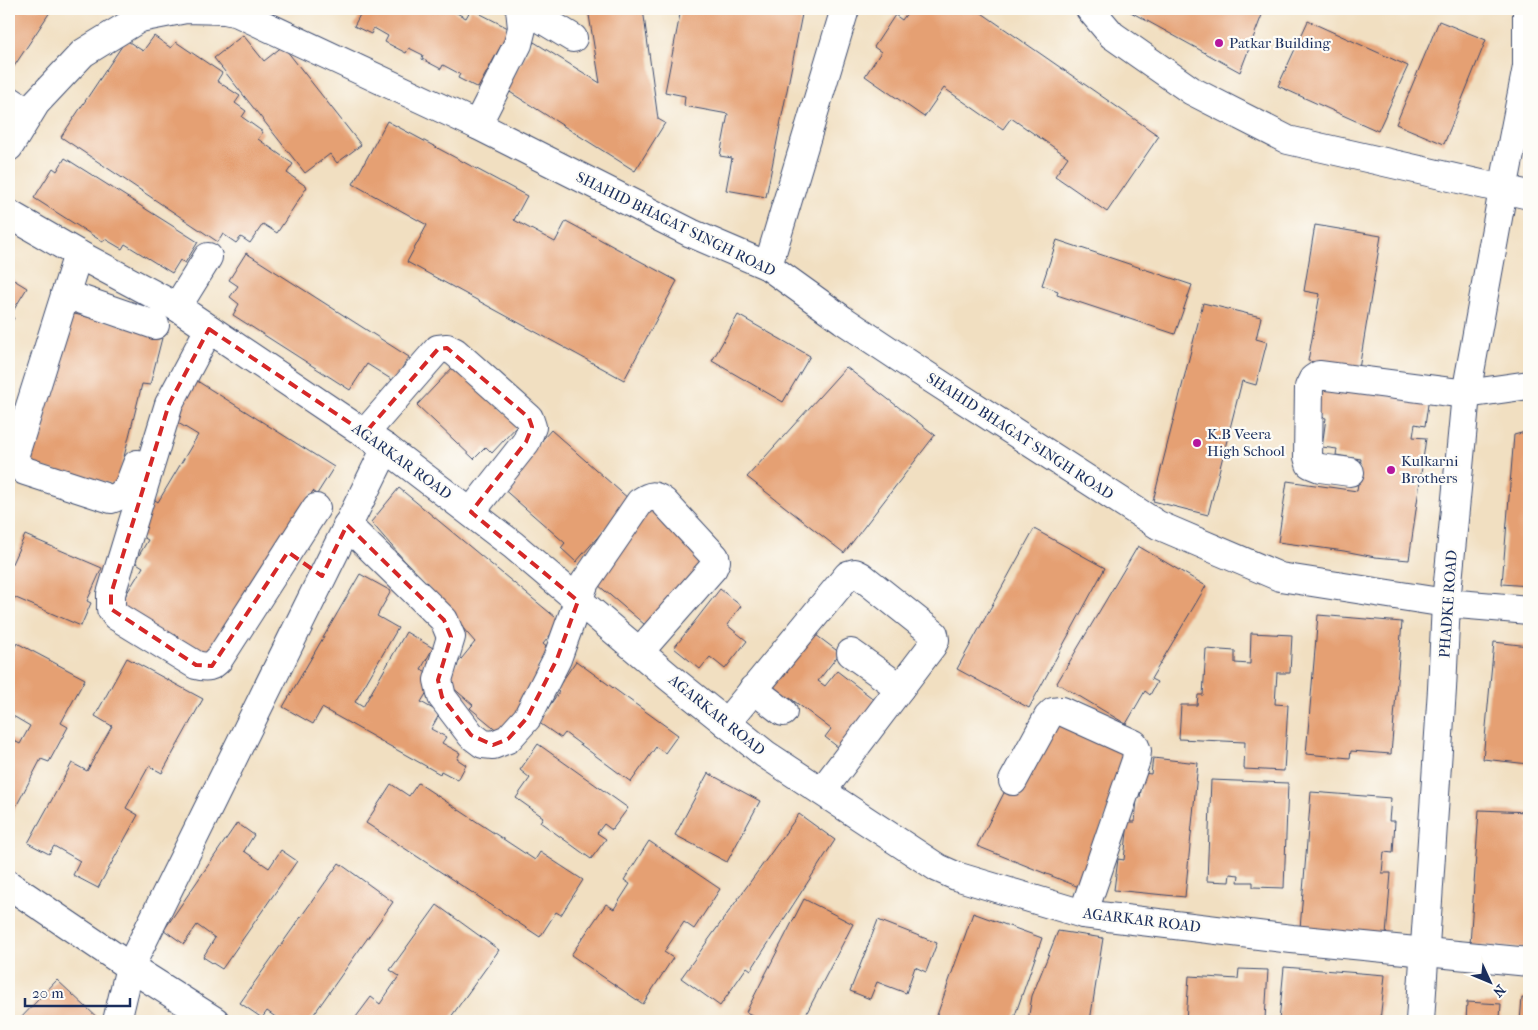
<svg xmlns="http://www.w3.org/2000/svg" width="1538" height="1030" viewBox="0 0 1538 1030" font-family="'IM FELL French Canon',serif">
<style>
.building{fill:#e5a073}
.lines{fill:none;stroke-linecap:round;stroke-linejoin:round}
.minor-casing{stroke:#3b496d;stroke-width:30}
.minor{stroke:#fff;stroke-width:28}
.marked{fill:none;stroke:#d62828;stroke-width:4;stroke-dasharray:10 6;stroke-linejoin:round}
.poi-dot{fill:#b5179e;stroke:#fdfcf7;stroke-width:2}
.labels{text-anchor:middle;stroke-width:4.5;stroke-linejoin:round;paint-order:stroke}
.poi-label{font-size:15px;fill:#1b2f5e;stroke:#fdfcf7;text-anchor:start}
.street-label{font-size:15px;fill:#1b2f5e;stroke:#fdfcf7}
</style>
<rect width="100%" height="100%" fill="#fdfcf7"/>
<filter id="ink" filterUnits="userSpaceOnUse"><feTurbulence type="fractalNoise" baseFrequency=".02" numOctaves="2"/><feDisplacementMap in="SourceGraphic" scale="10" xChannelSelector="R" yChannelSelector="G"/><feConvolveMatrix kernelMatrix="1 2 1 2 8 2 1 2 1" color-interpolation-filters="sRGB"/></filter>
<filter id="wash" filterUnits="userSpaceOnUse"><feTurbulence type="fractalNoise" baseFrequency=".0096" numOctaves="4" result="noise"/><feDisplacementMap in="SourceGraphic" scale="20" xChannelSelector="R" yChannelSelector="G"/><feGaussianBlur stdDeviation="1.12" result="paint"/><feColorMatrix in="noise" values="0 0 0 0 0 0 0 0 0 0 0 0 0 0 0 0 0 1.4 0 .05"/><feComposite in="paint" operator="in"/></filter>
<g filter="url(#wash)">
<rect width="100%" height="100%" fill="#f1dfc1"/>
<g id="blocks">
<g class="building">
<polygon points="9,9 52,9 9,74"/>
<polygon points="363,9 449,9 466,18 471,9 510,29 478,88 458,78 460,74 443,65 441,69 422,59 423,55 409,48 406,53 385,42 388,36 374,28 371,34 354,26"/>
<polygon points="588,9 643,9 658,119 665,123 635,171 505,89 534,42 600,83"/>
<polygon points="681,9 803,9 766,197 726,190 732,158 720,156 728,114 684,106 685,96 665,92"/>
<polygon points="910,9 976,9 1159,136 1107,212 1055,176 1068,157 1011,118 1003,129 944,88 924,117 865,76 881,52 874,47 895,15 902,20"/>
<polygon points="1128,9 1261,9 1262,15 1240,72 1129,11"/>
<polygon points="1308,21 1408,66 1378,131 1278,86"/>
<polygon points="1439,21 1486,40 1444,144 1396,124"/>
<polygon points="243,35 264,61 283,46 361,145 337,163 330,154 305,173 214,58"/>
<polygon points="154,36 171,48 176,42 222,73 217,81 240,96 235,103 246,111 242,117 263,132 258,139 293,164 287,173 307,187 277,233 263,224 250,243 241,237 236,243 223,234 218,242 61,137 126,40 143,51"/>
<polygon points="387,121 527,196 514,220 555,242 566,221 677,281 624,380 407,262 427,225 353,184"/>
<polygon points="65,158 198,242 185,263 180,260 172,273 125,244 122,249 105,239 103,242 34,198 53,168 57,171"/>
<polygon points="1315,225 1381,236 1359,369 1308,361 1320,294 1304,291"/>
<polygon points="1057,240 1192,285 1175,334 1057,295 1058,291 1042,285"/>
<polygon points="246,253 409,357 394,381 367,364 350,390 233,315 239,304 230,297 238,286 229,280"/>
<polygon points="9,277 27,288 10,316 14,318 9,327"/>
<polygon points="1203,303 1261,317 1256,339 1267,342 1256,385 1242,381 1208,515 1153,501"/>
<polygon points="70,313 163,334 150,385 142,384 117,485 27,464"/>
<polygon points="738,315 810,356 783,402 712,361"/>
<polygon points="455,365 518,425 492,453 486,447 474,459 417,405"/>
<polygon points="846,367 935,435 844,553 747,477"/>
<polygon points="194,379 334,467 317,494 313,491 210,661 117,609 143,567 135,562 148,540 136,533 155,500 158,502 198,435 168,417"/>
<polygon points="1321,382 1429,397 1425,426 1415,424 1413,437 1426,438 1409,560 1375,557 1344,551 1278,542 1287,481 1357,491 1361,459 1336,455 1337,449 1322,447 1326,418 1316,416"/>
<polygon points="551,430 630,500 576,562 561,548 565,543 501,487"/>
<polygon points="1529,431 1529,586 1502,584 1514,435"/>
<polygon points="399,488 561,622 543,644 551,651 537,667 545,675 504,736 470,708 473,705 444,680 475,642 371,522"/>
<polygon points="652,508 711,560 651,630 591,579"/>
<polygon points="1034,529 1105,568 1029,708 957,669"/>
<polygon points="25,535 102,568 87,601 91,603 81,626 9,595 9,570"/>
<polygon points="1138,546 1206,586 1151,679 1157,682 1150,695 1145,691 1126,724 1057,683"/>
<polygon points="360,574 391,591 377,616 398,628 355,702 363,707 406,632 433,648 421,669 436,677 421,702 440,713 431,729 446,737 442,743 460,753 457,759 466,765 458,780 441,771 440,774 322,708 313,724 283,707"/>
<polygon points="720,589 741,606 727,625 747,641 725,669 710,657 700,669 674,648"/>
<polygon points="1318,615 1402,622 1391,754 1351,751 1350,758 1306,754"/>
<polygon points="808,629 840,653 818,681 825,686 837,671 880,704 844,752 825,737 831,729 790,698 784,706 761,688"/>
<polygon points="1251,633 1292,635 1290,673 1277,673 1275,704 1288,705 1284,771 1244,769 1245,742 1179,739 1181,705 1197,705 1198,695 1203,695 1206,649 1235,651 1235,663 1250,664"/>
<polygon points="1494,642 1529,646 1529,764 1483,759"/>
<polygon points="17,643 85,679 61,723 68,727 49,762 41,759 9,820 9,738 20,744 30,726 13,716 9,725 9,659"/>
<polygon points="127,658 203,699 162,773 149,766 126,808 138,815 98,888 73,875 80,861 54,846 49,854 28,843 72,763 87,771 112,726 95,716"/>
<polygon points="576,661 678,735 665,753 656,747 631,782 565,733 561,738 538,722 559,692 556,690"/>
<polygon points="1059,720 1130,753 1079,887 977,846 1009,783"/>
<polygon points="538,744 628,808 612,830 604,824 597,833 606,839 591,859 540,822 543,817 516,798 530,778 520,770"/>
<polygon points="1153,758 1198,763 1185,897 1114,890 1118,859 1124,860 1128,822 1135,822 1137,798 1140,798 1143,773 1151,774"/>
<polygon points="708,773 760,801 727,862 675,835"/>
<polygon points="1211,780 1288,783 1284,888 1253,887 1253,882 1238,882 1239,875 1230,874 1229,882 1207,881"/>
<polygon points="418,783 535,860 540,852 583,880 561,915 556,912 540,937 366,823 391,784 409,796"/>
<polygon points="1311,792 1391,798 1389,821 1395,821 1393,853 1384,852 1382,873 1391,873 1386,936 1300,929"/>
<polygon points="1479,810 1529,812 1529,949 1470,945"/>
<polygon points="799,814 835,840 751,970 747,967 720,1006 681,978"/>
<polygon points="237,823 254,835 244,851 269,868 281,850 297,861 222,969 203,957 215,938 197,925 184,944 164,930"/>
<polygon points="649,841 720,889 694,929 684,922 664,952 673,958 643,1004 571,955 606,904 614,909 630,884 624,880"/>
<polygon points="339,863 393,902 309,1021 281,1021 267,1011 262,1018 240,1003"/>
<polygon points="804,899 853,924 803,1020 796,1017 793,1021 764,1021 746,1012"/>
<polygon points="437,905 499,950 448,1021 353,1021 371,997 380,1004 399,976 390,970"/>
<polygon points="973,913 1042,938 1013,1021 935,1021"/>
<polygon points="878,920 937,943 926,972 915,967 906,993 877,982 870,999 850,991"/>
<polygon points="1058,931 1103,938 1090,1021 1028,1021 1032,996"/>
<polygon points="1284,967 1385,975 1380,1021 1279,1021"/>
<polygon points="1239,969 1268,970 1265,1019 1262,1019 1262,1021 1186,1021 1189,976 1238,979"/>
<polygon points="57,980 101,1021 18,1021"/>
<polygon points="1522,998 1529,999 1529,1021 1520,1021"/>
<polygon points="1467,1002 1501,1004 1500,1018 1519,1020 1519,1021 1466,1021"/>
</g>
</g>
</g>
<g filter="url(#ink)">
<use href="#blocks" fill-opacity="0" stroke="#3b496d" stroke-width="1"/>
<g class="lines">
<g class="minor-casing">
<g id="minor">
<polyline points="525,9 573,38"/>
<polyline points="1090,9 1112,35 1192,91 1288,140 1529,195"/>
<polyline points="9,100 29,113"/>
<polyline points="477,125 518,44 522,28 520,9"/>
<polyline points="9,147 36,103 83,53 140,18 186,9 225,10 238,13 477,125 691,233 768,266 843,320 915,368 1158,525 1280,577 1446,603 1529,610"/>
<polyline points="9,214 78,254 177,307 386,448 513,545 669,677 765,754 938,868 956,876 1083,914 1292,939 1529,962"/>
<path d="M78 254 14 457 18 465 25 471 111 499C129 494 130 481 137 464"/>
<polyline points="768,266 845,9"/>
<polyline points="65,294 155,325"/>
<polyline points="177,307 208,257"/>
<path d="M209 329 169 404 111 594V609L116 616 196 665C207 668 212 667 219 659L316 508"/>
<polyline points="365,433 438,349 447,348 455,352 529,418 532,427 526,442 471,512"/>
<polyline points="1350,472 1320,468 1310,464 1308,457 1309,387 1313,379 1319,375 1466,394 1529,385"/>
<path d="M347 525 444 620 451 637 438 680 442 697 471 735 483 744 493 745 508 739 527 718 557 659 585 582 640 502C650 495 654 494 664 502L715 557 716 561 713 568 640 651"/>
<polyline points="851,653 900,688"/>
<polyline points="753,689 783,712"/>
<polyline points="726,723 848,575 855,573 861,576 934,634 935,640 932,646 822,791"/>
<polyline points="1013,781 1048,717 1053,712 1061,711 1134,744 1137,751 1136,760 1083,914"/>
<polyline points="9,885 130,967 215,1021"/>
<polyline points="117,1021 130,967 386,448"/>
<polyline points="1420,1021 1442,689 1446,603 1466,394 1503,190 1527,67 1527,9"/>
</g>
</g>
<use href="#minor" class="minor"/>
</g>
</g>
<path class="marked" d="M209 329 365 433 438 349 447 348 529 418 532 427 526 442 471 512 578 601 557 659 527 718 508 739 493 745 471 735 442 697 438 680 451 637 444 620 347 525 322 576 288 552 212 666 196 665 111 609V594L169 404Z"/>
<g class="poi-dot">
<circle cx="1219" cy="43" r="5"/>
<circle cx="1197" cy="443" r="5"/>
<circle cx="1391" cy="470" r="5"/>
</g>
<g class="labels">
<g class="poi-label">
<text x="1229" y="48">Patkar Building</text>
<text x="1207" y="439">K.B Veera<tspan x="1207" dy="17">High School</tspan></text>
<text x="1401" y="466">Kulkarni<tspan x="1401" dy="17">Brothers</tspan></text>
</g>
<g class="street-label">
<text transform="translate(676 224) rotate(26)" y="5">SHAHID BHAGAT SINGH ROAD</text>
<text transform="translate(1020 436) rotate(33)" y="5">SHAHID BHAGAT SINGH ROAD</text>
<text transform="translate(402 461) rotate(36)" y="5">AGARKAR ROAD</text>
<text transform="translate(1448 604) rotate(-86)" y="5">PHADKE ROAD</text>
<text transform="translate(717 715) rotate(39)" y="5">AGARKAR ROAD</text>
<text transform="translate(1142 920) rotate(7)" y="5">AGARKAR ROAD</text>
</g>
</g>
<rect width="1538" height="1030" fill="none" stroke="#fdfcf7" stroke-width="30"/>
<g transform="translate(1490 982) rotate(134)" stroke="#fdfcf7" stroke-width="4" paint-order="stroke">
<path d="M0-4L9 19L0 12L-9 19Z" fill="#1b2f5e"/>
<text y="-8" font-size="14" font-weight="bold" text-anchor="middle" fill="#1b2f5e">N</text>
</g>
<path d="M25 998v8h105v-8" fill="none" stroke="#1b2f5e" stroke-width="2.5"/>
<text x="32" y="998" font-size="15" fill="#1b2f5e" stroke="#fdfcf7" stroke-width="4" paint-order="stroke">20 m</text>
</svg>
